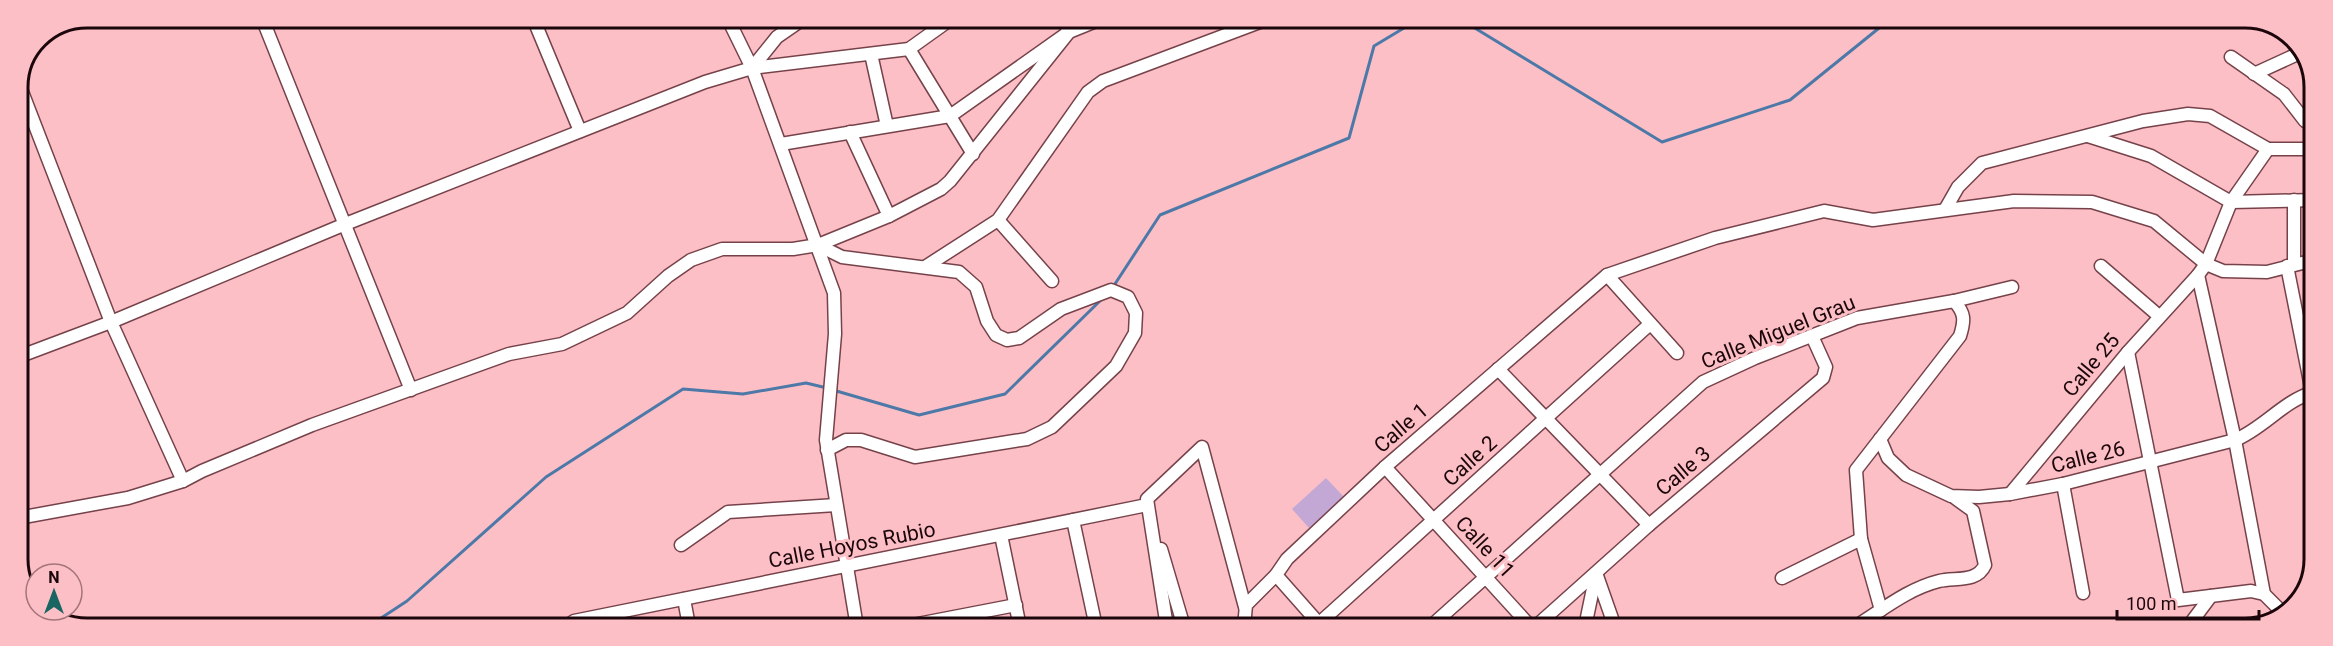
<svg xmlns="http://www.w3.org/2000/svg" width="2333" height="646" viewBox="0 0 2333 646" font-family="Roboto,sans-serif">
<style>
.green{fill:#c3a8d6}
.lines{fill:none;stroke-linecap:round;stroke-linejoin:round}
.stream{stroke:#4d79a8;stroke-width:3}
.minor-casing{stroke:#76424a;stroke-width:15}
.minor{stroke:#fff;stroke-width:12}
.labels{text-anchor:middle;stroke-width:6;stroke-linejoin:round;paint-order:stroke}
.street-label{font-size:21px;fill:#1b070b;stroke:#fdbfc6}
.rim{fill:none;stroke:#1b070b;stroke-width:3}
</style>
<rect width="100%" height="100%" fill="#fdbfc6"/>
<polygon class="green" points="1326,478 1344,497 1309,528 1292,509"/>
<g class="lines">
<g class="stream">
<polyline points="1460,19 1662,142 1790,100 1889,20"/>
<polyline points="1113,287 1160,215 1349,138 1374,46 1419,19"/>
<polyline points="833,390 919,415 1005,394 1103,298"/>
<polyline points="369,626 407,601 546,477 683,389 743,394 806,383 827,388"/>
</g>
<g class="minor-casing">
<g id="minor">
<polyline points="262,18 411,390"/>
<polyline points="533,18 580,131"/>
<polyline points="728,19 752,68 834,293 835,334 826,440 857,627"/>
<polyline points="909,49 973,154"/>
<polyline points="871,54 887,126"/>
<polyline points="2231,57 2284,94 2305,121 2315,117"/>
<polyline points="752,68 777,37 803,19"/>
<polyline points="2254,74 2302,52"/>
<polyline points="19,84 111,322 183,481"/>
<polyline points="850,132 889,216"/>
<polyline points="2088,136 2151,156 2231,202 2314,200"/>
<polyline points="781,144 950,116 1069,32 1063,19"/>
<polyline points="1946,208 1958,187 1982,163 2143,121 2188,114 2210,116 2268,149 2315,149"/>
<polyline points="998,220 1052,281"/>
<polyline points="818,245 842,257 959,272 976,287 987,321 996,335 1007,340 1019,338 1061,309 1111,290 1128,297 1136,313 1135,333 1116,366 1052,427 1027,439 915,457 861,440 846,440 827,450"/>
<polyline points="2294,264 2294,200"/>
<polyline points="2101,266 2159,316"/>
<polyline points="2287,266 2313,397"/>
<polyline points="925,267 998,220 1088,92 1103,81 1268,19"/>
<polyline points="1607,275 1677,353"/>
<polyline points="2198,275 2235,440 2264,594"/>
<polyline points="1954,301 2012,287"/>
<polyline points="2128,352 2178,600 2251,591 2264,594 2285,615"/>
<polyline points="18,357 111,322 343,225 705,82 752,68 909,49 951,19"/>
<polyline points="1498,369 1649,525"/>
<path d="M1880 439 1888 458 1906 475 1951 496 1979 497 2010 494 2063 484 2235 440C2264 428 2283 401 2314 392"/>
<polyline points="1385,467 1531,627"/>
<polyline points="2063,484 2083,593"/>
<polyline points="2010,494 2128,352 2198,275 2206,264 2231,202 2268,149"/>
<polyline points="18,518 128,498 183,481 202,471 312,425 509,354 562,344 627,313 668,276 691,260 722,249 793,249 818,245 889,216 941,189 950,181 1069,32 1101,19"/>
<polyline points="1073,520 1096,627"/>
<polyline points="1001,535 1020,627"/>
<polyline points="681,545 728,512 836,505"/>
<polyline points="1161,549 1184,627"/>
<polyline points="1596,573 1615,627"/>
<polyline points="1276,575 1322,627"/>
<polyline points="1782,578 1861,539"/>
<polyline points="684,599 689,626"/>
<polyline points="567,626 574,621 1147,505"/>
<polyline points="902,627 1016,605"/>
<polyline points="1167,627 1147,499 1202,447 1245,607"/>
<polyline points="1244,627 1246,605 1276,575 1287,559 1385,467 1607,275 1715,238 1824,211 1873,220 2014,201 2092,202 2154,221 2206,264 2223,271 2267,272 2314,260"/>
<polyline points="1315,627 1650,324"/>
<path d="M1430 627 1703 382 1755 358 1857 318 1954 301C1965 313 1965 320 1960 336L1856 470 1861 539 1881 610"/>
<polyline points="1535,627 1649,525 1823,378 1826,367 1812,336"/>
<polyline points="1585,627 1596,574"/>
<path d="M1853 628C1881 611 1907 589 1939 581 1955 577 1977 583 1985 565L1973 511 1955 498"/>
<polyline points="2187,628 2211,596"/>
</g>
</g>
<use href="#minor" class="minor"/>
</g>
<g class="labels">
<g class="street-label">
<text transform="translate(1778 332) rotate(-22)" y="7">Calle Miguel Grau</text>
<text transform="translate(2091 365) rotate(-50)" y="7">Calle 25</text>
<text transform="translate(1401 428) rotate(-41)" y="7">Calle 1</text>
<text transform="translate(2088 457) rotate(-14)" y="7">Calle 26</text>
<text transform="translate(1470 461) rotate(-42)" y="7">Calle 2</text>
<text transform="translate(1683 471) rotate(-40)" y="7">Calle 3</text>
<text transform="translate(852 545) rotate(-11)" y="7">Calle Hoyos Rubio</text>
<text transform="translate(1485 547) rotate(47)" y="7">Calle 11</text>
</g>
</g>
<path d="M0 0H2333V646H0ZM87 28H2245A59 59 0 0 1 2304 87V559A59 59 0 0 1 2245 618H87A59 59 0 0 1 28 559V87A59 59 0 0 1 87 28Z" fill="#fdbfc6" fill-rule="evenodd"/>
<path class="rim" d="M87 28H2245A59 59 0 0 1 2304 87V559A59 59 0 0 1 2245 618H87A59 59 0 0 1 28 559V87A59 59 0 0 1 87 28Z"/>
<g transform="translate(54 592)"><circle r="28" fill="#fdbfc6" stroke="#a3757b" stroke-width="1.5"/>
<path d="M0-4.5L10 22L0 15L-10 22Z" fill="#186562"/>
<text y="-9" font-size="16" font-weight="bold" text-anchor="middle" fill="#1b070b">N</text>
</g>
<path d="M2117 610v9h142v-9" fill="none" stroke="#1b070b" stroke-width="3"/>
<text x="2126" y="610" font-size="18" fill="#1b070b" stroke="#fdbfc6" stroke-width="4.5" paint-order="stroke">100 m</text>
</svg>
